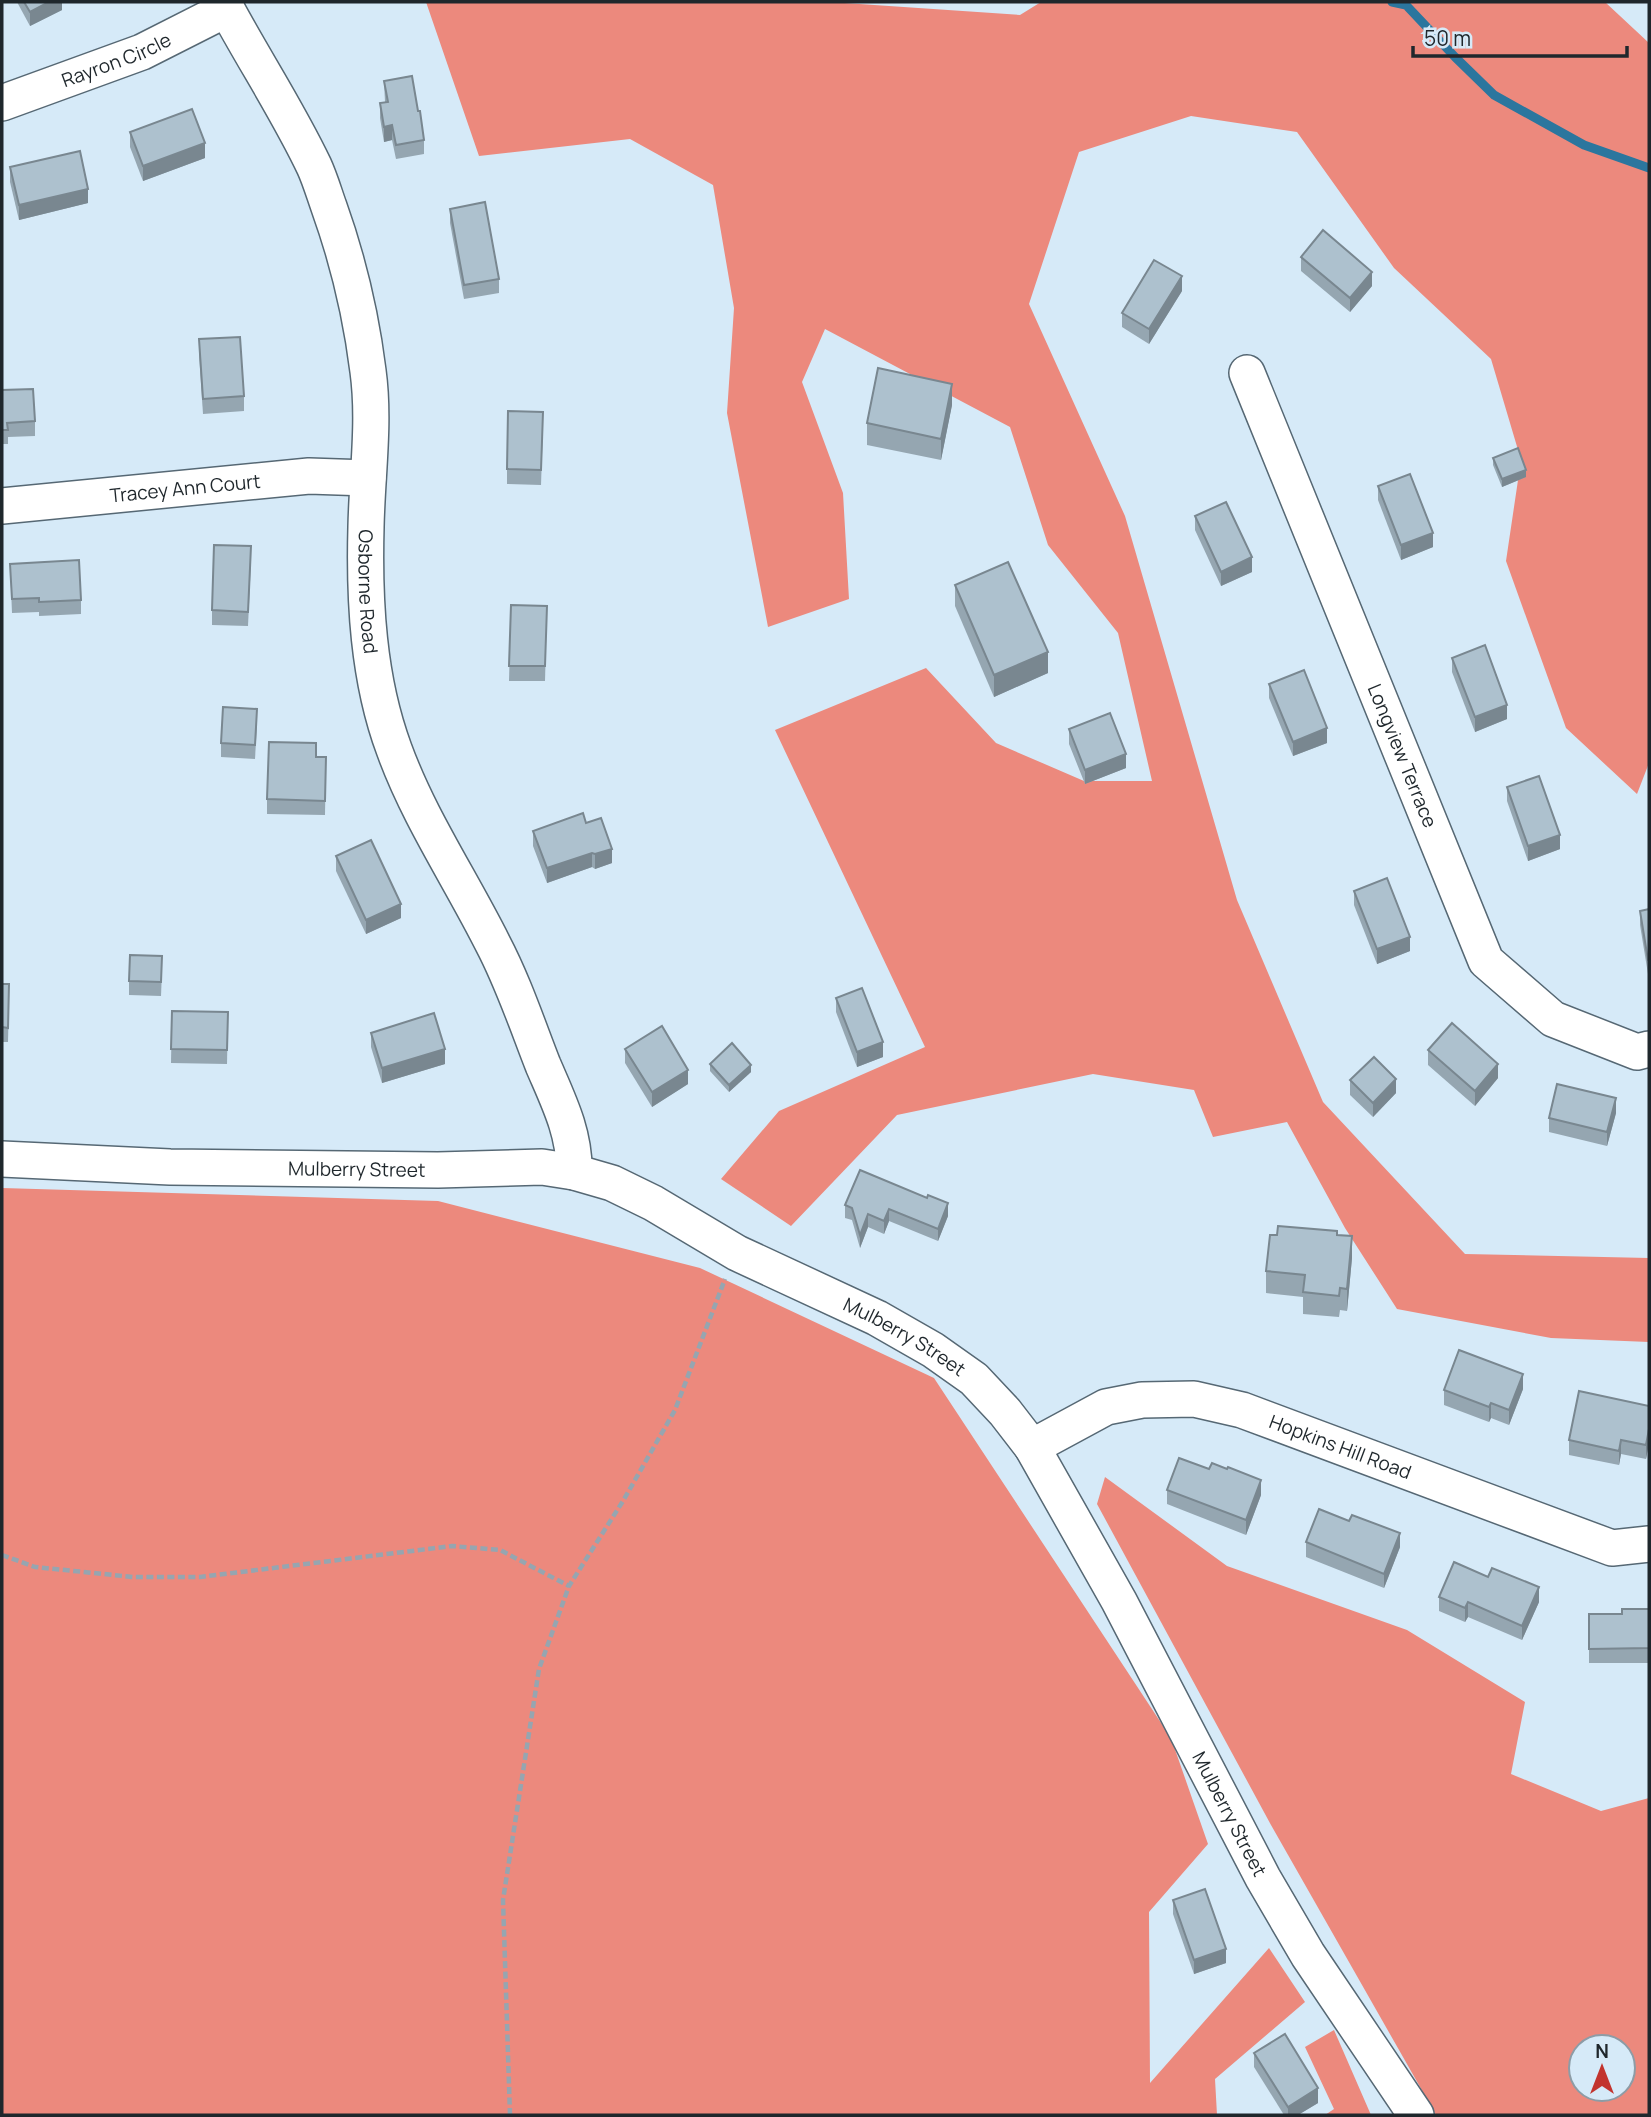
<svg xmlns="http://www.w3.org/2000/svg" width="1651" height="2117" viewBox="0 0 1651 2117" font-family="Manrope,sans-serif">
<style>
.forest{fill:#ec897d;fill-rule:evenodd}
.lines{fill:none;stroke-linecap:round;stroke-linejoin:round}
.stream{stroke:#2b769e;stroke-width:9}
.minor-casing{stroke:#566874;stroke-width:38}
.path{stroke:#96a5b0;stroke-width:4.5;stroke-dasharray:7 3.5;stroke-linecap:butt}
.minor{stroke:#fff;stroke-width:35}
.wall{fill:#95a6b1}
.shaded-wall{fill:#798790}
.building{fill:#adc1ce;stroke:#798790;stroke-width:2}
.labels{text-anchor:middle;stroke-width:6;stroke-linejoin:round;paint-order:stroke}
.street-label{font-size:19px;fill:#1f272c;stroke:#d6eaf8}
</style>
<rect width="100%" height="100%" fill="#d6eaf8"/>
<g class="forest">
<polygon points="426,2 830,2 1020,15 1041,2 1605,2 1649,43 1649,763 1637,794 1566,728 1506,561 1521,460 1491,359 1394,268 1297,132 1191,116 1079,152 1029,304 1125,516 1237,900 1323,1102 1465,1254 1649,1258 1649,1342 1551,1338 1397,1309 1345,1228 1287,1122 1213,1137 1194,1090 1093,1074 897,1115 791,1226 721,1179 779,1111 925,1047 775,730 926,668 996,743 1084,781 1152,781 1118,633 1048,545 1010,427 825,329 802,382 843,493 849,599 768,627 727,413 734,308 713,185 630,139 479,156"/>
<polygon points="2,1188 438,1201 700,1268 934,1378 1171,1738 1208,1844 1149,1912 1150,2083 1269,1948 1305,2002 1215,2079 1217,2115 2,2115"/>
<path d="M1105 1477 1227 1566 1407 1630 1525 1702 1511 1774 1601 1811 1649 1798V2115H1436L1271 1825 1097 1504ZM1623 2047V2089H1581V2047Z"/>
<polygon points="1334,2030 1371,2115 1325,2115 1334,2109 1305,2047"/>
</g>
<g class="lines">
<polyline class="stream" points="1392,2 1406,5 1455,57 1494,95 1584,145 1649,168"/>
<g class="minor-casing">
<g id="minor">
<path id="s1" d="M223 2C252 57 287 109 314 166 320 179 324 193 329 207 348 260 361 315 368 371 375 422 367 475 366 527 364 600 368 679 394 749 419 818 460 878 493 944 513 982 527 1024 543 1065 558 1100 575 1133 574 1172"/>
<path id="s2" d="M2 103 142 52 227 9"/>
<path id="s3" d="M1247 373 1486 961 1553 1019 1637 1052 1649 1049"/>
<path id="s4" d="M2 506 309 476 368 478"/>
<path id="s5" d="M2 1159 170 1167 438 1170 542 1167 574 1172 612 1183 653 1203 737 1253 877 1318 933 1350 974 1379 1005 1412 1032 1447 1119 1601 1263 1878 1308 1955 1416 2115"/>
<path id="s6" d="M1032 1447 1106 1407 1142 1400 1194 1399 1242 1410 1612 1548 1649 1544"/>
</g>
</g>
<g class="path">
<polyline points="2,1555 35,1567 133,1577 200,1577 452,1546 500,1550 569,1586"/>
<polyline points="510,2115 503,1900 539,1669 569,1586 623,1501 675,1410 725,1279"/>
</g>
<use href="#minor" class="minor"/>
</g>
<g class="wall">
<polygon points="17,2 62,2 62,10 30,26"/>
<polygon points="384,81 424,140 424,154 396,159 392,140 384,142 380,118 380,103 385,102"/>
<polygon points="130,132 205,158 143,181 130,147"/>
<polygon points="10,167 88,203 19,220 10,182"/>
<polygon points="450,209 499,279 499,293 464,299 450,223"/>
<polygon points="1301,257 1372,286 1350,312 1301,271"/>
<polygon points="1182,291 1149,344 1122,327 1122,313"/>
<polygon points="199,339 244,396 244,411 203,414 199,354"/>
<polygon points="2,390 35,421 35,436 8,437 8,444 2,444"/>
<polygon points="952,405 941,460 867,445 867,423"/>
<polygon points="543,426 541,485 507,484 507,469"/>
<polygon points="1493,458 1526,477 1502,487 1493,465"/>
<polygon points="1378,486 1433,547 1401,560 1378,500"/>
<polygon points="1195,516 1252,572 1221,586 1195,530"/>
<polygon points="251,561 248,626 212,625 212,610"/>
<polygon points="10,564 81,600 81,614 39,616 39,612 12,613"/>
<polygon points="955,585 1048,673 994,697 955,606"/>
<polygon points="511,605 547,606 545,681 509,681"/>
<polygon points="1452,658 1507,719 1475,732 1452,672"/>
<polygon points="1269,684 1327,743 1293,756 1269,698"/>
<polygon points="257,724 255,759 221,757 221,743"/>
<polygon points="1069,729 1126,768 1085,784 1069,744"/>
<polygon points="326,757 325,815 267,814 267,799"/>
<polygon points="1507,787 1560,849 1528,861 1507,801"/>
<polygon points="586,823 612,863 595,869 592,867 547,883 533,846 533,831"/>
<polygon points="336,856 401,918 366,934 336,871"/>
<polygon points="1354,891 1410,951 1377,964 1354,905"/>
<polygon points="1649,909 1649,974 1648,974 1640,925 1640,911"/>
<polygon points="162,971 161,996 129,995 129,981"/>
<polygon points="2,984 9,999 8,1042 2,1042"/>
<polygon points="836,998 883,1057 857,1067 836,1012"/>
<polygon points="172,1011 228,1012 227,1064 171,1063"/>
<polygon points="371,1033 445,1064 382,1083 371,1047"/>
<polygon points="625,1049 688,1084 652,1107 625,1063"/>
<polygon points="1428,1050 1498,1078 1475,1106 1428,1065"/>
<polygon points="710,1064 751,1072 729,1092 710,1071"/>
<polygon points="1350,1080 1396,1093 1373,1117 1350,1095"/>
<polygon points="1616,1113 1607,1146 1549,1132 1549,1118"/>
<polygon points="860,1170 948,1216 938,1241 889,1221 884,1234 868,1227 860,1248 852,1220 845,1218 845,1205"/>
<polygon points="1337,1235 1352,1258 1347,1311 1340,1310 1339,1317 1303,1314 1303,1297 1266,1293 1266,1271"/>
<polygon points="1523,1389 1509,1425 1491,1418 1489,1422 1444,1405 1444,1390"/>
<polygon points="1649,1406 1649,1443 1646,1459 1621,1454 1619,1465 1569,1455 1569,1440"/>
<polygon points="1167,1490 1261,1495 1246,1535 1167,1504"/>
<polygon points="1306,1542 1400,1547 1384,1588 1306,1557"/>
<polygon points="1488,1577 1539,1602 1522,1640 1468,1617 1465,1622 1439,1611 1439,1597"/>
<polygon points="1649,1609 1649,1663 1589,1663 1589,1614 1622,1614"/>
<polygon points="1173,1900 1226,1963 1194,1974 1173,1914"/>
<polygon points="1254,2053 1318,2103 1298,2115 1284,2115 1254,2067"/>
</g>
<g class="shaded-wall">
<polygon points="49,2 62,2 62,10 30,26 30,12"/>
<polygon points="392,125 392,140 384,142 384,127"/>
<polygon points="205,143 205,158 143,181 143,166"/>
<polygon points="88,189 88,203 19,220 19,205"/>
<polygon points="1372,272 1372,286 1350,312 1350,298"/>
<polygon points="1182,276 1182,291 1149,344 1149,329"/>
<polygon points="952,384 952,405 941,460 941,439"/>
<polygon points="1526,470 1526,477 1502,487 1502,479"/>
<polygon points="1433,533 1433,547 1401,560 1401,545"/>
<polygon points="1252,557 1252,572 1221,586 1221,572"/>
<polygon points="1048,652 1048,673 994,697 994,675"/>
<polygon points="1507,705 1507,719 1475,732 1475,717"/>
<polygon points="1327,728 1327,743 1293,756 1293,742"/>
<polygon points="1126,754 1126,768 1085,784 1085,770"/>
<polygon points="1560,835 1560,849 1528,861 1528,846"/>
<polygon points="612,849 612,863 595,869 595,854"/>
<polygon points="592,853 592,867 547,883 547,868"/>
<polygon points="401,904 401,918 366,934 366,920"/>
<polygon points="1410,937 1410,951 1377,964 1377,949"/>
<polygon points="883,1042 883,1057 857,1067 857,1052"/>
<polygon points="445,1049 445,1064 382,1083 382,1068"/>
<polygon points="1498,1064 1498,1078 1475,1106 1475,1091"/>
<polygon points="751,1065 751,1072 729,1092 729,1085"/>
<polygon points="688,1070 688,1084 652,1107 652,1092"/>
<polygon points="1396,1079 1396,1093 1373,1117 1373,1103"/>
<polygon points="1616,1098 1616,1113 1607,1146 1607,1132"/>
<polygon points="948,1203 948,1216 938,1241 938,1229"/>
<polygon points="889,1209 889,1221 884,1234 884,1221"/>
<polygon points="868,1214 868,1227 860,1248 860,1235"/>
<polygon points="1352,1236 1352,1258 1347,1311 1347,1289"/>
<polygon points="1523,1374 1523,1389 1509,1425 1509,1410"/>
<polygon points="1491,1403 1491,1418 1489,1422 1489,1407"/>
<polygon points="1649,1429 1649,1443 1646,1459 1646,1445"/>
<polygon points="1621,1440 1621,1454 1619,1465 1619,1451"/>
<polygon points="1261,1480 1261,1495 1246,1535 1246,1520"/>
<polygon points="1400,1533 1400,1547 1384,1588 1384,1574"/>
<polygon points="1539,1587 1539,1602 1522,1640 1522,1626"/>
<polygon points="1468,1602 1468,1617 1465,1622 1465,1608"/>
<polygon points="1226,1949 1226,1963 1194,1974 1194,1960"/>
<polygon points="1318,2088 1318,2103 1298,2115 1288,2115 1288,2107"/>
</g>
<g class="building">
<polygon points="24,2 49,2 30,12"/>
<polygon points="412,76 418,111 420,111 424,140 396,145 392,125 384,127 380,103 388,102 384,81"/>
<polygon points="192,109 205,143 143,166 130,132"/>
<polygon points="80,151 88,189 19,205 10,167"/>
<polygon points="485,202 499,279 464,285 450,209"/>
<polygon points="1323,230 1372,272 1350,298 1301,257"/>
<polygon points="1154,260 1182,276 1149,329 1122,313"/>
<polygon points="240,337 244,396 203,399 199,339"/>
<polygon points="878,368 952,384 941,439 867,423"/>
<polygon points="33,389 35,421 7,423 8,430 2,430 2,390"/>
<polygon points="508,411 543,412 541,470 507,469"/>
<polygon points="1518,448 1526,470 1502,479 1493,458"/>
<polygon points="1410,474 1433,533 1401,545 1378,486"/>
<polygon points="1226,502 1252,557 1221,572 1195,516"/>
<polygon points="214,545 251,546 248,612 212,610"/>
<polygon points="79,560 81,600 39,602 39,598 12,599 10,564"/>
<polygon points="1008,562 1048,652 994,675 955,585"/>
<polygon points="511,605 547,606 545,666 509,666"/>
<polygon points="1485,645 1507,705 1475,717 1452,658"/>
<polygon points="1304,670 1327,728 1293,742 1269,684"/>
<polygon points="223,707 257,709 255,745 221,743"/>
<polygon points="1110,713 1126,754 1085,770 1069,729"/>
<polygon points="269,742 316,743 316,757 326,757 325,801 267,799"/>
<polygon points="1539,776 1560,835 1528,846 1507,787"/>
<polygon points="583,813 586,823 601,818 612,849 595,854 592,853 547,868 533,831"/>
<polygon points="371,840 401,904 366,920 336,856"/>
<polygon points="1387,878 1410,937 1377,949 1354,891"/>
<polygon points="1649,909 1649,960 1648,960 1640,911"/>
<polygon points="130,955 162,956 161,982 129,981"/>
<polygon points="2,984 9,984 8,1028 2,1027"/>
<polygon points="862,988 883,1042 857,1052 836,998"/>
<polygon points="172,1011 228,1012 227,1050 171,1049"/>
<polygon points="434,1013 445,1049 382,1068 371,1033"/>
<polygon points="1452,1023 1498,1064 1475,1091 1428,1050"/>
<polygon points="662,1026 688,1070 652,1092 625,1049"/>
<polygon points="732,1043 751,1065 729,1085 710,1064"/>
<polygon points="1374,1057 1396,1079 1373,1103 1350,1080"/>
<polygon points="1557,1084 1616,1098 1607,1132 1549,1118"/>
<polygon points="860,1170 927,1198 928,1195 948,1203 938,1229 889,1209 884,1221 868,1214 860,1235 852,1208 845,1205"/>
<polygon points="1278,1226 1337,1231 1337,1235 1352,1236 1347,1289 1340,1288 1339,1296 1303,1292 1305,1275 1266,1271 1270,1235 1277,1235"/>
<polygon points="1459,1350 1523,1374 1509,1410 1491,1403 1489,1407 1444,1390"/>
<polygon points="1579,1391 1649,1406 1649,1429 1646,1445 1621,1440 1619,1451 1569,1440"/>
<polygon points="1179,1458 1209,1469 1212,1463 1227,1469 1228,1467 1261,1480 1246,1520 1167,1490"/>
<polygon points="1319,1509 1349,1521 1352,1515 1400,1533 1384,1574 1306,1542"/>
<polygon points="1454,1562 1488,1577 1492,1568 1539,1587 1522,1626 1468,1602 1465,1608 1439,1597"/>
<polygon points="1622,1609 1649,1609 1649,1648 1589,1649 1589,1614 1622,1614"/>
<polygon points="1205,1889 1226,1949 1194,1960 1173,1900"/>
<polygon points="1285,2034 1318,2088 1288,2107 1254,2053"/>
</g>
<g class="labels">
<g class="street-label">
<text dy="7" stroke="none"><textPath href="#s2" startOffset="122">Rayron Circle</textPath></text>
<text dy="7" stroke="none"><textPath href="#s4" startOffset="184">Tracey Ann Court</textPath></text>
<text dy="7" stroke="none"><textPath href="#s1" startOffset="621">Osborne Road</textPath></text>
<text dy="7" stroke="none"><textPath href="#s3" startOffset="413">Longview Terrace</textPath></text>
<text dy="7" stroke="none"><textPath href="#s5" startOffset="355">Mulberry Street</textPath></text>
<text dy="7" stroke="none"><textPath href="#s5" startOffset="943">Mulberry Street</textPath></text>
<text dy="7" stroke="none"><textPath href="#s6" startOffset="327">Hopkins Hill Road</textPath></text>
<text dy="7" stroke="none"><textPath href="#s5" startOffset="1531">Mulberry Street</textPath></text>
</g>
</g>
<rect width="1651" height="2117" fill="none" stroke="#1f272c" stroke-width="7"/>
<g transform="translate(1602 2068)"><circle r="33" fill="#d6eaf8" stroke="#8d9ca6" stroke-width="2"/>
<path d="M0-5L12 26L0 18L-12 26Z" fill="#c2342e"/>
<text y="-10" font-size="19" font-weight="bold" text-anchor="middle" fill="#1f272c">N</text>
</g>
<path d="M1413 46v10h214v-10" fill="none" stroke="#1f272c" stroke-width="3.5"/>
<text x="1424" y="46" font-size="21" fill="#1f272c" stroke="#d6eaf8" stroke-width="5" paint-order="stroke">50 m</text>
</svg>
